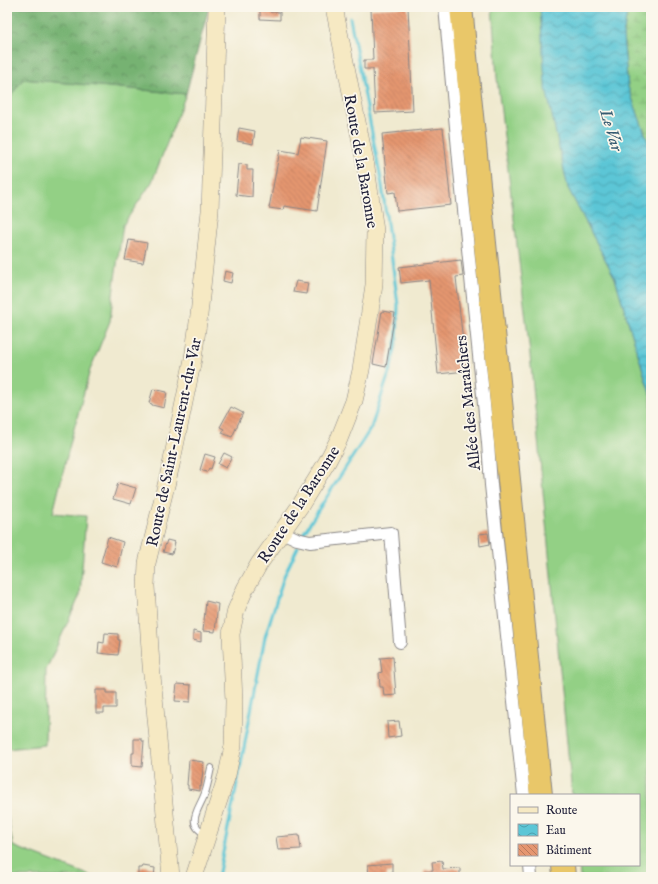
<svg xmlns="http://www.w3.org/2000/svg" width="658" height="884" viewBox="0 0 658 884" font-family="'IM FELL English',serif">
<style>
.grass{fill:#93d085;stroke:#5a7960}
.forest{fill:url(#forest-crowns);stroke:#4c6a56}
.wetland{fill:url(#wetland-marsh);stroke:#5a7960}
.water{fill:url(#water-waves);stroke:#3f7488}
.lines{fill:none;stroke-linecap:round;stroke-linejoin:round}
.stream{stroke:#5cc6d6;stroke-width:3}
.building{fill:url(#building-back-hatch)}
.lane-casing{stroke:#898686;stroke-width:8}
.street-casing{stroke:#898686;stroke-width:14}
.secondary-casing{stroke:#898686;stroke-width:18}
.highway-casing{stroke:#898686;stroke-width:24}
.lane{stroke:#fff;stroke-width:6}
.street{stroke:#fff;stroke-width:12}
.secondary{stroke:#f6e9c3;stroke-width:17}
.highway{stroke:#e9c769;stroke-width:22}
.labels{text-anchor:middle;stroke-width:3.5;stroke-linejoin:round;paint-order:stroke}
.street-label{font-size:16px;fill:#22223b;stroke:#fbf7ec}
.water-label{font-size:17px;font-style:italic;fill:#365b71;stroke:#fbf7ec}
</style>
<defs>
<pattern id="forest-crowns" width="20" height="18" patternUnits="userSpaceOnUse"><rect width="20" height="18" fill="#76b272"/><path d="M2 6a3 3 0 1 1 6 0M12 15a3 3 0 1 1 6 0" fill="none" stroke="#60905f"/></pattern>
<pattern id="wetland-marsh" width="20" height="14" patternUnits="userSpaceOnUse"><rect width="20" height="14" fill="#93d085"/><path d="M1 5h8M5 5V1M11 12h8M15 12V8" fill="none" stroke="#7eb274"/></pattern>
<pattern id="water-waves" width="16" height="10" patternUnits="userSpaceOnUse"><rect width="16" height="10" fill="#5cc6d6"/><path d="M0 5q4-4 8 0t8 0" fill="none" stroke="#4ca0af"/></pattern>
<pattern id="building-back-hatch" width="6" height="6" patternUnits="userSpaceOnUse"><rect width="6" height="6" fill="#e59670"/><path d="M-1 5l2 2M0 0l6 6M5-1l2 2" fill="none" stroke="#b97a5d"/></pattern>
</defs>
<rect width="100%" height="100%" fill="#fbf7ec"/>
<filter id="ink" filterUnits="userSpaceOnUse"><feTurbulence type="fractalNoise" baseFrequency=".025" numOctaves="2"/><feDisplacementMap in="SourceGraphic" scale="8" xChannelSelector="R" yChannelSelector="G"/><feConvolveMatrix kernelMatrix="1 2 1 2 8 2 1 2 1" color-interpolation-filters="sRGB"/></filter>
<filter id="wash" filterUnits="userSpaceOnUse"><feTurbulence type="fractalNoise" baseFrequency=".012" numOctaves="4" result="noise"/><feDisplacementMap in="SourceGraphic" scale="16" xChannelSelector="R" yChannelSelector="G"/><feGaussianBlur stdDeviation="0.9" result="paint"/><feColorMatrix in="noise" values="0 0 0 0 0 0 0 0 0 0 0 0 0 0 0 0 0 1.4 0 .05"/><feComposite in="paint" operator="in"/></filter>
<g filter="url(#wash)">
<rect width="100%" height="100%" fill="#f0ead0"/>
<g class="grass">
<polygon points="492,7 540,7 546,84 568,188 615,278 651,397 651,877 580,877 579,865 639,865 639,795 572,795 529,345 497,78"/>
<polygon points="23,79 186,94 152,182 123,225 115,278 110,321 90,370 72,436 53,513 86,516 80,595 46,670 45,745 7,749 7,101"/>
<polygon points="7,812 13,846 94,877 7,877"/>
</g>
<polygon class="forest" points="7,7 209,7 186,94 23,79 7,101"/>
<polygon class="wetland" points="628,7 651,7 651,150 628,87 623,36"/>
<polygon class="water" points="540,7 628,7 623,36 628,87 651,150 651,397 615,278 568,188 545,84"/>
<g class="lines">
<g class="stream">
<polyline points="303,534 371,428 391,367 397,339 398,305 382,185 350,18"/>
<polyline points="218,877 240,769 265,637 284,576 298,547"/>
</g>
</g>
<g id="blocks">
<g class="building">
<polygon points="260,7 270,7 270,12 280,12 280,20 260,19"/>
<polygon points="408,7 413,111 375,113 373,69 364,69 364,60 373,60 371,9"/>
<polygon points="239,128 255,131 253,144 237,141"/>
<polygon points="443,128 451,205 397,211 395,192 388,193 382,134"/>
<polygon points="301,137 327,141 317,211 284,206 283,210 269,208 280,150 298,153"/>
<polygon points="239,164 247,165 247,170 253,170 252,197 236,195"/>
<polygon points="129,240 147,243 143,263 125,260"/>
<polygon points="461,260 463,276 456,277 466,371 438,374 429,280 401,283 399,267"/>
<polygon points="225,271 233,273 231,283 223,281"/>
<polygon points="296,281 308,283 306,294 293,292"/>
<polygon points="382,311 395,313 386,367 373,364"/>
<polygon points="153,389 167,392 164,408 152,405 152,404 149,403"/>
<polygon points="231,407 243,413 232,437 222,433 224,429 220,427"/>
<polygon points="224,453 232,457 226,468 218,464"/>
<polygon points="205,454 215,457 211,469 209,468 207,472 200,470"/>
<polygon points="118,483 136,488 131,504 113,499"/>
<polygon points="488,533 490,544 480,546 479,534"/>
<polygon points="108,537 123,542 117,567 101,562"/>
<polygon points="167,540 175,542 172,554 163,552"/>
<polygon points="206,601 218,604 215,632 203,631"/>
<polygon points="193,631 201,633 201,642 193,640"/>
<polygon points="105,633 118,634 118,640 120,640 118,655 98,653 99,642 104,643"/>
<polygon points="393,657 396,695 384,696 383,687 380,687 379,673 382,672 380,658"/>
<polygon points="177,684 191,685 190,702 175,701"/>
<polygon points="96,690 107,690 107,693 116,693 116,708 104,708 104,713 96,713"/>
<polygon points="399,721 401,736 388,738 387,722"/>
<polygon points="134,739 142,739 142,741 144,741 142,767 132,766 132,753 134,753"/>
<polygon points="189,760 204,762 201,787 200,786 200,791 188,789 188,785 187,785"/>
<polygon points="299,835 301,849 278,850 276,837"/>
<polygon points="442,861 443,869 460,868 460,877 424,877 424,871 433,870 432,862"/>
<polygon points="392,863 392,873 387,873 387,877 369,877 368,865"/>
<polygon points="143,866 155,868 154,877 138,877 138,868 142,868"/>
</g>
</g>
</g>
<g filter="url(#ink)">
<use href="#blocks" fill-opacity="0" stroke="#898686" stroke-width="1"/>
<g class="lines">
<g class="lane-casing">
<path id="lane" d="M206 834C184 824 200 808 205 793 208 785 209 776 211 768"/>
</g>
<g class="street-casing">
<g id="street">
<polyline points="445,7 460,171 488,443 491,485 524,795"/>
<polyline points="282,532 297,539 310,542 391,533 400,642"/>
<polyline points="530,865 531,877"/>
</g>
</g>
<g class="secondary-casing">
<g id="secondary">
<polyline points="171,877 151,665 146,586 147,563 171,465 193,359 199,315 210,211 217,7"/>
<polyline points="194,877 227,775 233,746 234,701 231,634 236,610 245,589 259,564 300,506 327,462 339,439 354,401 361,370 374,285 375,231 366,167 334,7"/>
</g>
</g>
<g class="highway-casing">
<g id="highway">
<polyline points="461,7 541,795"/>
<polyline points="563,865 564,877"/>
</g>
</g>
<use href="#lane" class="lane"/>
<use href="#street" class="street"/>
<use href="#secondary" class="secondary"/>
<use href="#highway" class="highway"/>
</g>
</g>
<g class="labels">
<g class="street-label">
<text transform="translate(362 161) rotate(80)" y="6">Route de la Baronne</text>
<text transform="translate(467 403) rotate(-96)" y="6">Allée des Maraîchers</text>
<text transform="translate(173 442) rotate(-78)" y="6">Route de Saint-Laurent-du-Var</text>
<text transform="translate(298 504) rotate(-57)" y="6">Route de la Baronne</text>
</g>
<g class="water-label">
<text transform="translate(612 130) rotate(73)" y="6">Le Var</text>
</g>
</g>
<rect width="658" height="884" fill="none" stroke="#fbf7ec" stroke-width="24"/>
<rect x="510" y="794" width="130" height="72" fill="#fbf7ec" stroke="#a4a2a5"/>
<rect x="518" y="807" width="20" height="6" fill="#f6e9c3" stroke="#a4a2a5"/>
<text x="546" y="814" font-size="12" fill="#22223b">Route</text>
<rect x="518" y="824" width="20" height="12" fill="url(#water-waves)" stroke="#a4a2a5"/>
<text x="546" y="834" font-size="12" fill="#22223b">Eau</text>
<rect x="518" y="844" width="20" height="12" fill="url(#building-back-hatch)" stroke="#a4a2a5"/>
<text x="546" y="854" font-size="12" fill="#22223b">Bâtiment</text>
</svg>
